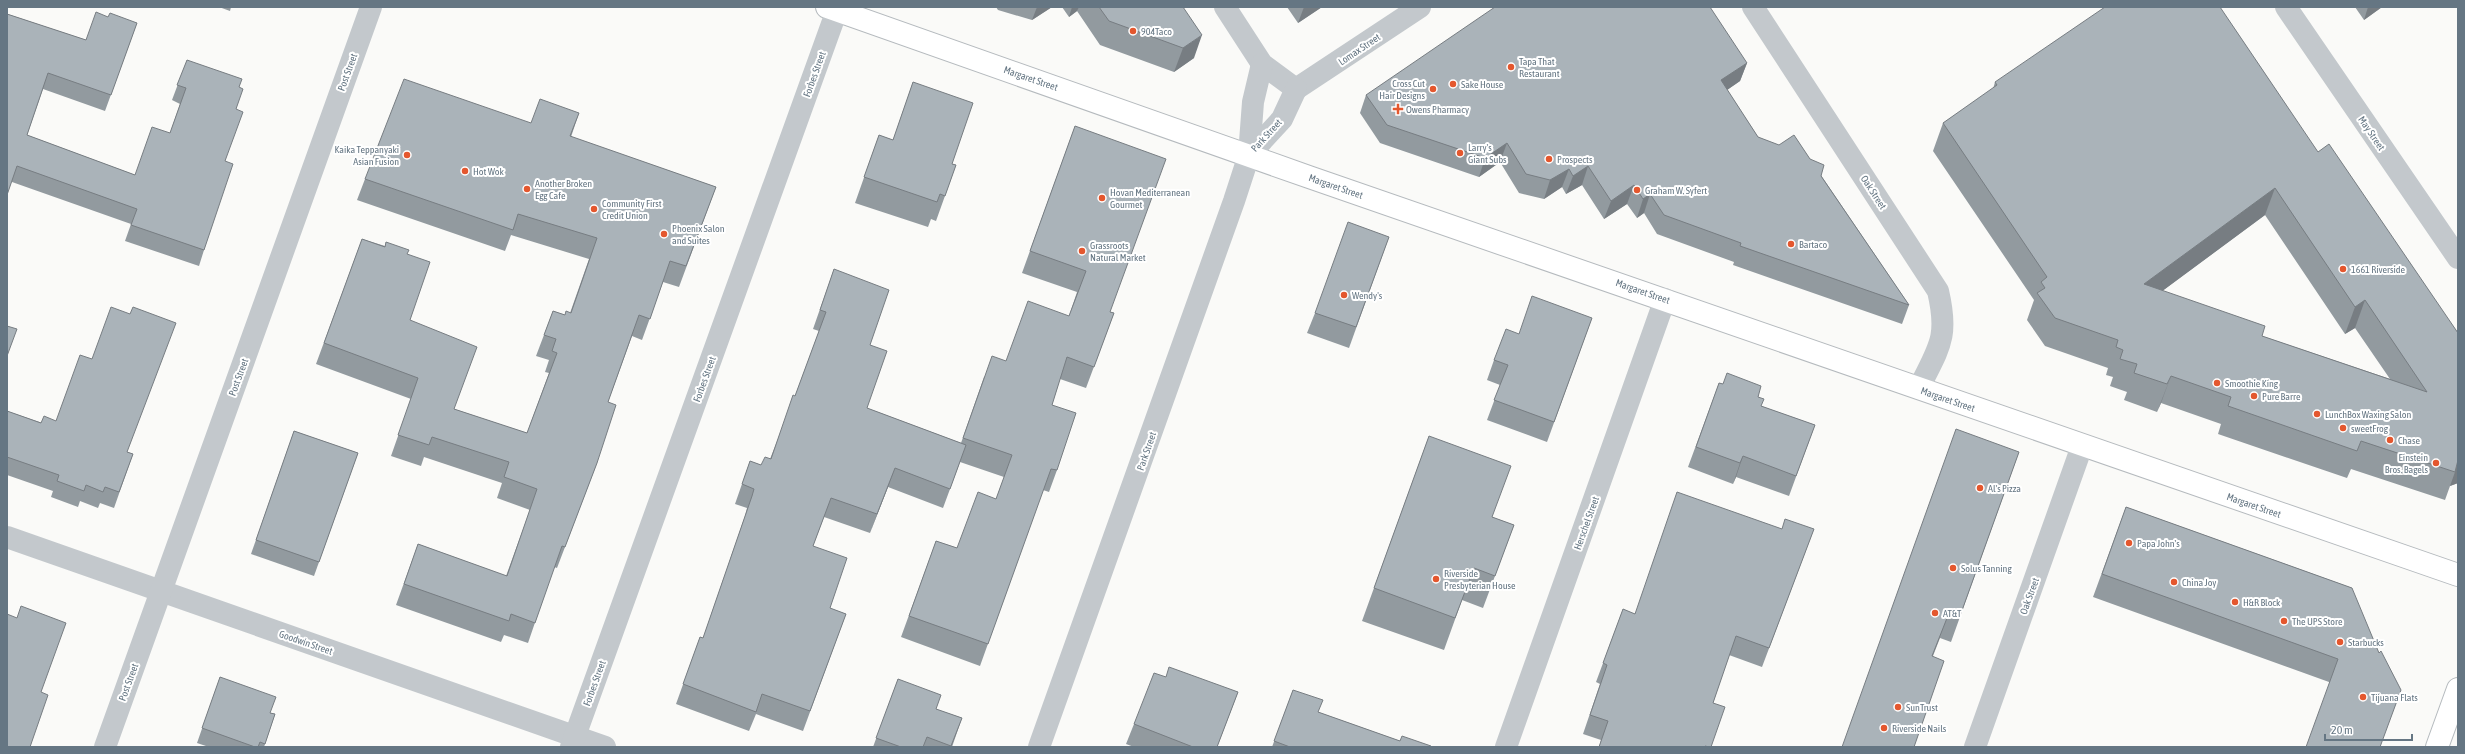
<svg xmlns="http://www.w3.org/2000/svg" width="2465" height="754" viewBox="0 0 2465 754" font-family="'Asap Condensed',sans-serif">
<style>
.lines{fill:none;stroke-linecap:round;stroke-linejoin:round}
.major-casing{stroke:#b5babe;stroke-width:24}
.minor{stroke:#c3c8cc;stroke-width:22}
.major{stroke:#fff;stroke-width:22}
.wall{fill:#929a9f;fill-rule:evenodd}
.shaded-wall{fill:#777d82}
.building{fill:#aab3b9;stroke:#777d82;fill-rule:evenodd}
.poi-dot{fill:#e4572e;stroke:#fff;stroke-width:1.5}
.labels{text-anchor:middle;stroke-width:4;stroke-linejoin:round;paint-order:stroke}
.poi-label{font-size:10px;fill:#657683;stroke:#fff;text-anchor:start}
.street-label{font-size:10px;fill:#657683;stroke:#fff}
</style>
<rect width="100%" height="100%" fill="#fafaf8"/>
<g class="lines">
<g class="major-casing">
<g id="major">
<polyline points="827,7 1309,177 2458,575"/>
<polyline points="2437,747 2458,689"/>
</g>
</g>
<g class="minor">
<polyline points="1225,7 1262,64 1296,89"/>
<path d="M1753 7 1938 291C1949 338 1939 347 1919 388"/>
<polyline points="2286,7 2458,258"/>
<polyline points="1296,89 1420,7"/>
<polyline points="1249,155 1282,119 1296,89"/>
<polyline points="7,537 605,747"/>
<polyline points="105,747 371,7"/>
<polyline points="571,747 837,10"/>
<polyline points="1039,747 1234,201 1249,155 1253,102 1262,64"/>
<polyline points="1506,747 1665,299"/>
<polyline points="1975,747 2082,446"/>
</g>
<use href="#major" class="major"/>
</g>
<g class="wall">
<polygon points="219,7 231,7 230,11"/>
<polygon points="996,7 1052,7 1032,20 998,10"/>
<polygon points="1062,7 1183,7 1194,58 1174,72 1100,45 1077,11 1069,17"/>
<polygon points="1287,7 1322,7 1298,23"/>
<polygon points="2355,7 2382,7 2364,20"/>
<polygon points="7,14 86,40 108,17 137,23 105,111 43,89 27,135 135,175 170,133 180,104 172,100 187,60 239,87 236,109 225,161 204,250 199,266 125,241 131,224 12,182"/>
<polygon points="1747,63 1740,81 1727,90 1758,137 1810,159 1909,305 1902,324 1733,265 1734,262 1657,234 1644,213 1637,218 1627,204 1604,219 1582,185 1566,194 1562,187 1544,199 1519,193 1500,162 1479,177 1380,143 1360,113 1366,95"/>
<polygon points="913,82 952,164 956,165 936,221 931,219 928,227 855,203 879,135 893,140"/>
<path d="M1995 82 2318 152 2458 333V483L2450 486 2445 500 2351 469 2347 478 2218 434 2221 424 2161 403 2157 412 2124 400 2127 392 2110 386 2113 377 2106 375 2108 368 2045 346 2027 320 2034 300 1933 151 1943 123 1993 89ZM2265 215 2345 334 2355 328 2390 379 2262 336 2162 291Z"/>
<polygon points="579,113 571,137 716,187 679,287 663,282 642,340 632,336 608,402 597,463 557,568 554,567 528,643 504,635 501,642 396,605 418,544 506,576 530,510 497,498 502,483 424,457 421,466 391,456 411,399 316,364 362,239 385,246 386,242 407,254 410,320 454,409 527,433 549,373 545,372 549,360 536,356 553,311 565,315 570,313 589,259 511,235 505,251 357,200 365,179 531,123"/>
<polygon points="1075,126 1110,312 1114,313 1086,388 1060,379 1052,405 1057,470 1049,492 1043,490 980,666 901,637 936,541 957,548 996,499 1004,477 960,462 943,508 888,487 870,533 824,517 813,546 830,608 846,614 803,731 756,714 749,731 676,704 700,637 703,638 745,516 747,508 735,504 750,461 761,465 770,459 795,396 819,331 813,329 834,269 870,345 867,408 961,443 984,377 1069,316 1077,292 1022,273"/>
<polygon points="1389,237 1349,348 1307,333 1315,313"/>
<polygon points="1592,318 1547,442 1487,420 1500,385 1487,380 1494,360 1519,334"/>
<polygon points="1719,383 1758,397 1761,406 1815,425 1789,496 1736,477 1733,484 1688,467"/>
<polygon points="7,411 133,454 114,508 100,503 98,508 80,501 78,507 51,497 53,491 7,475"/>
<polygon points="294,431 358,453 314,576 251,554"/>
<polygon points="1429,436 1492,517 1514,525 1483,608 1462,600 1444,650 1362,621"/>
<polygon points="2019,452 1951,642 1940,638 1933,656 1842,747"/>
<polygon points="2126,507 2352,588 2380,747 2329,682 2093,597"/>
<polygon points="1782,529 1814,529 1762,667 1729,655 1713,703 1711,747 1599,747 1601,740 1583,734 1600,684 1596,682 1623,609 1634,614"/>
<polygon points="220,677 270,713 275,714 264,747 209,747 197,743"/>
<polygon points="1166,677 1238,692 1217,747 1134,747 1126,744 1134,724"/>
<polygon points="898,679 936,709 962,718 952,747 873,747"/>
<polygon points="1293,690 1318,712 1400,741 1431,747 1272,747"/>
</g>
<g class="shaded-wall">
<polygon points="1037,7 1052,7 1032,20"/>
<polygon points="1072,7 1079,7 1077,11 1069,17"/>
<polygon points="1304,7 1322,7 1298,23"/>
<polygon points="2368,7 2382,7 2364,20"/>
<polygon points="1202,35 1194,58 1174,72 1183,48"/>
<polygon points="1747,63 1740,81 1714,99 1721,80"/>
<polygon points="1507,143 1500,162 1479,177 1485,158"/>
<polygon points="1588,166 1582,185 1566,194 1573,176"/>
<polygon points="1569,169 1562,187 1544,199 1550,180"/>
<polygon points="1634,185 1627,204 1604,219 1611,201"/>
<polygon points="2275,188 2265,215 2134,312 2144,284"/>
<polygon points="1650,194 1644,213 1637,218 1643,199"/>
<polygon points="2365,300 2355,328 2345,334 2355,307"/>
<polygon points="2171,376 2161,403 2157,412"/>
<polygon points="1743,456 1736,477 1733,484 1740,463"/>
<polygon points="2458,460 2458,483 2450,486 2455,472"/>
<polygon points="895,468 888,487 870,533 877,514"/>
<polygon points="1238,692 1230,712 1217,747"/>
</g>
<g class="building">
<polygon points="1099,7 1183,7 1202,35 1183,48 1109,21"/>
<polygon points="1495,7 1710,7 1747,63 1721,80 1758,137 1779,145 1794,135 1810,159 1824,165 1821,176 1909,305 1740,246 1741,243 1664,215 1650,194 1643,199 1634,185 1611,201 1588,166 1573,176 1569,169 1550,180 1526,174 1507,143 1485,158 1387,125 1366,95"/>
<path d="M2105 7H2220L2318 152 2329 144 2458 333V460L2455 472 2361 441 2357 451 2228 406 2231 397 2171 376 2167 384 2134 373 2137 364 2120 359 2123 350 2116 347 2118 340 2055 318 2037 293 2045 288 2041 282 2047 277 1943 123 1997 85 1995 82ZM2275 188 2355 307 2365 300 2427 392 2262 336 2265 326 2144 284Z"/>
<polygon points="96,12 108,17 110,13 137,23 111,95 48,73 27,135 135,175 152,127 170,133 186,88 177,85 187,60 242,79 239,87 243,89 236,109 243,112 225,161 233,164 204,250 131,225 137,209 17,166 7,195 7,14 86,40"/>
<polygon points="404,79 531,123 540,99 579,113 570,136 716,187 686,266 670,261 650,319 639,315 608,402 616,405 597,463 565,547 562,546 535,623 511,614 509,621 404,584 418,544 507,576 537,489 504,477 509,462 432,437 429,445 398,435 418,378 324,343 362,239 385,247 386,242 409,250 407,254 430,262 410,320 477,347 454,409 527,433 557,353 552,351 556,339 544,335 553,311 565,315 566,311 571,313 597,238 518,214 513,230 365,179"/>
<polygon points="913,82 973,103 952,164 956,165 945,196 940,194 937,202 864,177 879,135 893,140"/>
<polygon points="1075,126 1166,159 1110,312 1114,313 1094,367 1067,357 1052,405 1076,413 1057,470 1051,469 988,644 909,616 936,541 957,548 978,492 996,499 1012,455 963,438 992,356 1006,361 1028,301 1069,316 1086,271 1030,251"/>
<polygon points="1348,222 1389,237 1356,327 1315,313"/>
<polygon points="834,269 889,290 870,345 887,351 867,408 966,445 950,489 895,468 877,514 831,498 813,546 847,558 830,608 846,614 810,711 762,694 756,712 683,684 700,637 703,638 752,496 754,489 742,484 750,461 761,465 765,457 771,459 793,395 795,396 826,312 820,310"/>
<polygon points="1532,296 1592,318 1554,422 1494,400 1508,365 1494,360 1506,329 1519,334"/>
<polygon points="111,307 130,314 133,307 176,323 127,452 133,454 119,492 105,487 103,492 86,485 84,491 57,481 59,475 7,457 7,411 41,423 44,416 56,421 80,355 92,359"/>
<polygon points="7,326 17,329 7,356"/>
<polygon points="1727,373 1761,386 1758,397 1764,399 1761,406 1815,425 1796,476 1743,456 1740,463 1696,447 1719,383 1723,384"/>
<polygon points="1956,429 2019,452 1960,616 1949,613 1932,656 1944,661 1914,747 1842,747"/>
<polygon points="294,431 358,453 319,562 256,540"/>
<polygon points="1429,436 1511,466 1492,517 1514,525 1495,576 1474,568 1455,618 1374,588"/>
<polygon points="1677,492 1782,529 1785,519 1814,529 1769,648 1736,636 1713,703 1725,707 1711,747 1709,747 1705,746 1704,747 1599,747 1608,721 1590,715 1607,665 1603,663 1623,609 1635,614"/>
<polygon points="2126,507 2352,588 2379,653 2381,651 2401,690 2380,747 2306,747 2338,659 2102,574"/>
<polygon points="21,606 66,623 41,692 48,695 30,747 7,747 7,614 17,618"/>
<polygon points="1169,667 1238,692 1217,747 1193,747 1134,724 1154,673 1166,677"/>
<polygon points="220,677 276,697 270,713 275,714 265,744 260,742 258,747 255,747 202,728"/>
<polygon points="898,679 941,695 936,709 962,718 951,746 927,737 923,747 901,747 876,738"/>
<polygon points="1293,690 1323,700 1318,712 1400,741 1402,736 1431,746 1431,747 1290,747 1274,741"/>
</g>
<g class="poi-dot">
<circle cx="1133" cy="31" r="4"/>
<circle cx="1511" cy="67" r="4"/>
<circle cx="1453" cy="84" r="4"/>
<circle cx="1433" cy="89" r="4"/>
<path d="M1396 103h4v4h4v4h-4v4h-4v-4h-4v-4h4z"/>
<circle cx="1460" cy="153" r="4"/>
<circle cx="407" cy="155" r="4"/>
<circle cx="1549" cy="159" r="4"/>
<circle cx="465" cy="171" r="4"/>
<circle cx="527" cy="189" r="4"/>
<circle cx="1637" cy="190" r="4"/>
<circle cx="1102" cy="198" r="4"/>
<circle cx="594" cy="209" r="4"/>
<circle cx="664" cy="234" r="4"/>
<circle cx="1791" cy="244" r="4"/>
<circle cx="1082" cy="251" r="4"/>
<circle cx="2343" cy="269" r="4"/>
<circle cx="1344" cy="295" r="4"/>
<circle cx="2217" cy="383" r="4"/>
<circle cx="2254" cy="396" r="4"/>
<circle cx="2317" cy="414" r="4"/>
<circle cx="2343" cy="428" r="4"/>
<circle cx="2390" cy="440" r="4"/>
<circle cx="2436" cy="463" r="4"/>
<circle cx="1980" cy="488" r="4"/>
<circle cx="2129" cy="543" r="4"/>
<circle cx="1953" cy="568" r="4"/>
<circle cx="1436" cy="579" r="4"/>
<circle cx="2174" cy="582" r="4"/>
<circle cx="2235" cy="602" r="4"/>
<circle cx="1935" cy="613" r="4"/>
<circle cx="2284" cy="621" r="4"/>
<circle cx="2340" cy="642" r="4"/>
<circle cx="2363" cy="697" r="4"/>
<circle cx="1898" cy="707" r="4"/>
<circle cx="1884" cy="728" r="4"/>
</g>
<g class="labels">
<g class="poi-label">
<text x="1141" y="35">904Taco</text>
<text x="1519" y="65">Tapa That<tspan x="1519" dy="12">Restaurant</tspan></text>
<text x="1425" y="87" text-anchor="end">Cross Cut<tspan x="1425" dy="12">Hair Designs</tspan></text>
<text x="1461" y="88">Sake House</text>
<text x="1406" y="113">Owens Pharmacy</text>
<text x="1468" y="151">Larry's<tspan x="1468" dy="12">Giant Subs</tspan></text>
<text x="399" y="153" text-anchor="end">Kaika Teppanyaki<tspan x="399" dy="12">Asian Fusion</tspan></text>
<text x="1557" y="163">Prospects</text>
<text x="473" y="175">Hot Wok</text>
<text x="535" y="187">Another Broken<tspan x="535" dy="12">Egg Cafe</tspan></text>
<text x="1645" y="194">Graham W. Syfert</text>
<text x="1110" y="196">Hovan Mediterranean<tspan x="1110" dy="12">Gourmet</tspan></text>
<text x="602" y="207">Community First<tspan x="602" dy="12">Credit Union</tspan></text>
<text x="672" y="232">Phoenix Salon<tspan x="672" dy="12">and Suites</tspan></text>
<text x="1799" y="248">Bartaco</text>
<text x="1090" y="249">Grassroots<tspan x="1090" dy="12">Natural Market</tspan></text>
<text x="2351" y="273">1661 Riverside</text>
<text x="1352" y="299">Wendy's</text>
<text x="2225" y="387">Smoothie King</text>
<text x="2262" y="400">Pure Barre</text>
<text x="2325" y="418">LunchBox Waxing Salon</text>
<text x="2351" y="432">sweetFrog</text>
<text x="2398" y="444">Chase</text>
<text x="2428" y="461" text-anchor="end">Einstein<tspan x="2428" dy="12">Bros. Bagels</tspan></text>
<text x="1988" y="492">Al's Pizza</text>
<text x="2137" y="547">Papa John's</text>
<text x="1961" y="572">Solus Tanning</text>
<text x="1444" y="577">Riverside<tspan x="1444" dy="12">Presbyterian House</tspan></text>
<text x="2182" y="586">China Joy</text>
<text x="2243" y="606">H&amp;R Block</text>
<text x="1943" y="617">AT&amp;T</text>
<text x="2292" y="625">The UPS Store</text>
<text x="2348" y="646">Starbucks</text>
<text x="2371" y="701">Tijuana Flats</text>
<text x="1906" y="711">SunTrust</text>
<text x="1892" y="732">Riverside Nails</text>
</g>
<g class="street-label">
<text transform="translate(1359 49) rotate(-34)" y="4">Lomax Street</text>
<text transform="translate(347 72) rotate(-70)" y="4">Post Street</text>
<text transform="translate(814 74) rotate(-70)" y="4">Forbes Street</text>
<text transform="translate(1031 78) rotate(19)" y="4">Margaret Street</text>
<text transform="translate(2372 133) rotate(56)" y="4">May Street</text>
<text transform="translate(1266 135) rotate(-48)" y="4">Park Street</text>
<text transform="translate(1336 186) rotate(19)" y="4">Margaret Street</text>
<text transform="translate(1874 192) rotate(57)" y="4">Oak Street</text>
<text transform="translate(1643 291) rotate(19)" y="4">Margaret Street</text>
<text transform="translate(238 377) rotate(-70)" y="4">Post Street</text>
<text transform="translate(704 379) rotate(-70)" y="4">Forbes Street</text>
<text transform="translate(1948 399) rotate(19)" y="4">Margaret Street</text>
<text transform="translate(1146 451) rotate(-71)" y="4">Park Street</text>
<text transform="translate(2254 505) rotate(19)" y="4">Margaret Street</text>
<text transform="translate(1586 523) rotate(-70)" y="4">Herschel Street</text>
<text transform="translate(2029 596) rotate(-70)" y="4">Oak Street</text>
<text transform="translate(306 642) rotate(19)" y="4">Goodwin Street</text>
<text transform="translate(128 682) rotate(-70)" y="4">Post Street</text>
<text transform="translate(594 683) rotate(-70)" y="4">Forbes Street</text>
</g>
</g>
<rect width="2465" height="754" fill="none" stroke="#657683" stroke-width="16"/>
<path d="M2325 734v6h87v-6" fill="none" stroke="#657683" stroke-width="2"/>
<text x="2331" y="734" font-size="12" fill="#657683" stroke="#ffffff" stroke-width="3" paint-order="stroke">20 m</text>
</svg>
